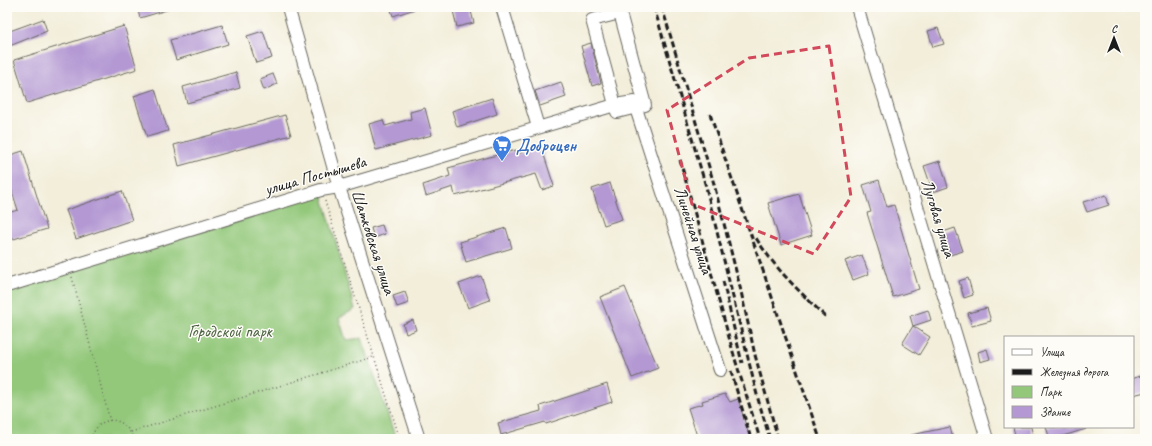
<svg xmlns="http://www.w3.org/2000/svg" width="1152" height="446" viewBox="0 0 1152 446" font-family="Caveat,sans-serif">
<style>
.green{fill:#93c87a;stroke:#58724b}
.building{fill:#b398d3}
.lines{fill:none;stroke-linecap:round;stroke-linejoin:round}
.minor-casing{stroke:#67665e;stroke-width:14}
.path{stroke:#67665e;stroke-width:1.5;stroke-dasharray:1 3;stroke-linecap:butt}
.minor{stroke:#fff;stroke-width:12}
.rail{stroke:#1c1c1c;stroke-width:3;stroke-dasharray:6 3;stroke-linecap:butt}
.marked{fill:none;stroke:#d1495b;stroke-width:3;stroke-dasharray:8 5;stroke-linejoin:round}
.labels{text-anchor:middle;stroke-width:3;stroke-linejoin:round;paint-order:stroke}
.shop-label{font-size:17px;font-weight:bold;fill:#366cbe;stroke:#fdfcf7;text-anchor:start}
.street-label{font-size:17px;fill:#1c1c1c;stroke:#fdfcf7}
.park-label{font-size:17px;fill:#4c6142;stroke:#fdfcf7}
</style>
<rect width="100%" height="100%" fill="#fdfcf7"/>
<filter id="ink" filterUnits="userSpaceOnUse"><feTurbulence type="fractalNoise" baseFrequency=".025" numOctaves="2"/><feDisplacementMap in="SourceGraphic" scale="8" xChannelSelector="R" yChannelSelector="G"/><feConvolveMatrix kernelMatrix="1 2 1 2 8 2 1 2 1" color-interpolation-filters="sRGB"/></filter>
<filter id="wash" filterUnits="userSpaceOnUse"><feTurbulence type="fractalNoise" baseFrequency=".012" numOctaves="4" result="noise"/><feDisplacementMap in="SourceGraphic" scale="16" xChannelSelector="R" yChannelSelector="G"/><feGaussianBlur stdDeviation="0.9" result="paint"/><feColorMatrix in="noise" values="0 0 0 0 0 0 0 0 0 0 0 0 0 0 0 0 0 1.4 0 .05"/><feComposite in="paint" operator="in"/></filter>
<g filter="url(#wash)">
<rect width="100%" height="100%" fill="#f3eeda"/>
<polygon class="green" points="321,190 355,309 339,318 346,340 362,338 396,439 7,439 7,286"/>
<g id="blocks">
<g class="building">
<polygon points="137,7 169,7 170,9 140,18"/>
<polygon points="390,7 415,7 415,9 393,16"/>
<polygon points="452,7 470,7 474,23 457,27"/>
<polygon points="43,19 47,31 7,47 7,32"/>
<polygon points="222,25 228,44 176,60 170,40"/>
<polygon points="124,26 137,69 27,103 14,60"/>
<polygon points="938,28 944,44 933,47 928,31"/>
<polygon points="263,31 272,58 256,63 247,36"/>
<polygon points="591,43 601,83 592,86 581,46"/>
<polygon points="236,72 240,88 187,103 183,87"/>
<polygon points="273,74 277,84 264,90 260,79"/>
<polygon points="561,82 566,97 540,106 535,91"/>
<polygon points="155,89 168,131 147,137 134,96"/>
<polygon points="492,98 497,114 457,127 452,111"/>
<polygon points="425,108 432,135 376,150 369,124 383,120 385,126 411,119 410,112"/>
<polygon points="285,115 291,135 179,166 174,145"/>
<polygon points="541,146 554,186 542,190 536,174 455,196 453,187 426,196 423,185 450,176 448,168 516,150 517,154"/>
<polygon points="23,151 47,229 7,241 7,213 18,210 8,179 7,179 7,156"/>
<polygon points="940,161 948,187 933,192 924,166"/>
<polygon points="879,180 887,207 894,205 919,289 893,297 867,213 871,212 863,185"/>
<polygon points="610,183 622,219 604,225 592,189"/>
<polygon points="122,191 132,220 76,239 66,210"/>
<polygon points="799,194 812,235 781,245 768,203"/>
<polygon points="1106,195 1109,205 1087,212 1083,202"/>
<polygon points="382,225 385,234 374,238 371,228"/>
<polygon points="506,228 512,248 466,262 460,242"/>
<polygon points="955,228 963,251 950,255 943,232"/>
<polygon points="862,255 869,274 853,280 845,261"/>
<polygon points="481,276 490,300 468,308 459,284"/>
<polygon points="968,278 973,295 964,298 959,281"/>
<polygon points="625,287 658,368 632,378 600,297"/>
<polygon points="405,292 409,303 397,307 393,296"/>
<polygon points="987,308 991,321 972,326 968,313"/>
<polygon points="928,310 931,320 913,326 910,316"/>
<polygon points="413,320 416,330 406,334 403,324"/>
<polygon points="913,326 930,337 919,355 902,344"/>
<polygon points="987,349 990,359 980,362 978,352"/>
<polygon points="1145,375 1145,392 1133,395 1133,378"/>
<polygon points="607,384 612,402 546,424 545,422 501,435 498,423 541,411 540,406"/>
<polygon points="725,394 730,402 738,399 750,439 698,439 688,408 703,404 702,401"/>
<polygon points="950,427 953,439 911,439 911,435"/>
<polygon points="1013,427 1031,427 1033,436 1016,439"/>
<polygon points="1046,427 1086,427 1086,429 1053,439 1050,439"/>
</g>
</g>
</g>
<g filter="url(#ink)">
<use href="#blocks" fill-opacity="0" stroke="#67665e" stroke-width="1"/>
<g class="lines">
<g class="minor-casing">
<g id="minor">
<polyline points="288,7 339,187 419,439"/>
<polyline points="502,7 538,127"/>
<polyline points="857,7 987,439"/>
<polygon points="620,13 645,105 617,112 592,20"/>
<polyline points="7,286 321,190 339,187 615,105 634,102 720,370"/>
</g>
</g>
<g class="path">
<polyline points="325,201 400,439"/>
<polyline points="72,277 110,421"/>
<polyline points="131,432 373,357"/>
<path d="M91 439C98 414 125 414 133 439"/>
</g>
<use href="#minor" class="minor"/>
<g class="rail">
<polyline points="654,7 706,187 758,399 770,439"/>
<polyline points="662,7 714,184 740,287 755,355 778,439"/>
<polyline points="710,114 820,439"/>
<polyline points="680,160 735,359 760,439"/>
<path d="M756 238C776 270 800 292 827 318"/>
<polyline points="723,281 742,363"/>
<polyline points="731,371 751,439"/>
</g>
</g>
</g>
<path class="marked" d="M829 46 851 197 814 254 692 204 667 110 749 58Z"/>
<defs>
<g id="supermarket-pin" transform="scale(1)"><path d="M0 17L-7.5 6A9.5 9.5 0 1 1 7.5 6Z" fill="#3f7fe0" stroke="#fdfcf7"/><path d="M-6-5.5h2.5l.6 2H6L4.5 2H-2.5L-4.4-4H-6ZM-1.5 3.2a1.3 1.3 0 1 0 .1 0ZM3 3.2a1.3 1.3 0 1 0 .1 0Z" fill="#fff"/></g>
</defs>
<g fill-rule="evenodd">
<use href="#supermarket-pin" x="502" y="145"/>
</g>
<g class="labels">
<g class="shop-label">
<text x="516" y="151">Доброцен</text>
</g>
<g class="street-label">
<text transform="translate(315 175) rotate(-16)" y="6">улица Постышева</text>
<text transform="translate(939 218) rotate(73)" y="6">Луговая улица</text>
<text transform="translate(694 230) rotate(72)" y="6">Линейная улица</text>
<text transform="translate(374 242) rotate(72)" y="6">Шатковская улица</text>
</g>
<g class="park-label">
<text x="230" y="337">Городской парк</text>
</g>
</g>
<rect width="1152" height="446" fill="none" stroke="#fdfcf7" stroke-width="24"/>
<rect x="1004" y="336" width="130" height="92" fill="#fdfcf7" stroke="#a3a29f"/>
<rect x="1012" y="349" width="20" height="6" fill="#ffffff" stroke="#a3a29f"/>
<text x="1040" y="356" font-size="12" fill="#1c1c1c">Улица</text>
<rect x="1012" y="369" width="20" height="6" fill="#1c1c1c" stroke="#a3a29f"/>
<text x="1040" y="376" font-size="12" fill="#1c1c1c">Железная дорога</text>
<rect x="1012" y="386" width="20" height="12" fill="#93c87a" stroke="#a3a29f"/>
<text x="1040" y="396" font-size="12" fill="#1c1c1c">Парк</text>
<rect x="1012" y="406" width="20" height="12" fill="#b398d3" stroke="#a3a29f"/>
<text x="1040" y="416" font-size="12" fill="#1c1c1c">Здание</text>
<g transform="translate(1114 38)" stroke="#fdfcf7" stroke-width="3" paint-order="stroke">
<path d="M0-3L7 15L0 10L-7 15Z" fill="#1c1c1c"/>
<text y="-6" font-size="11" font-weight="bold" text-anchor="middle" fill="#1c1c1c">С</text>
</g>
</svg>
